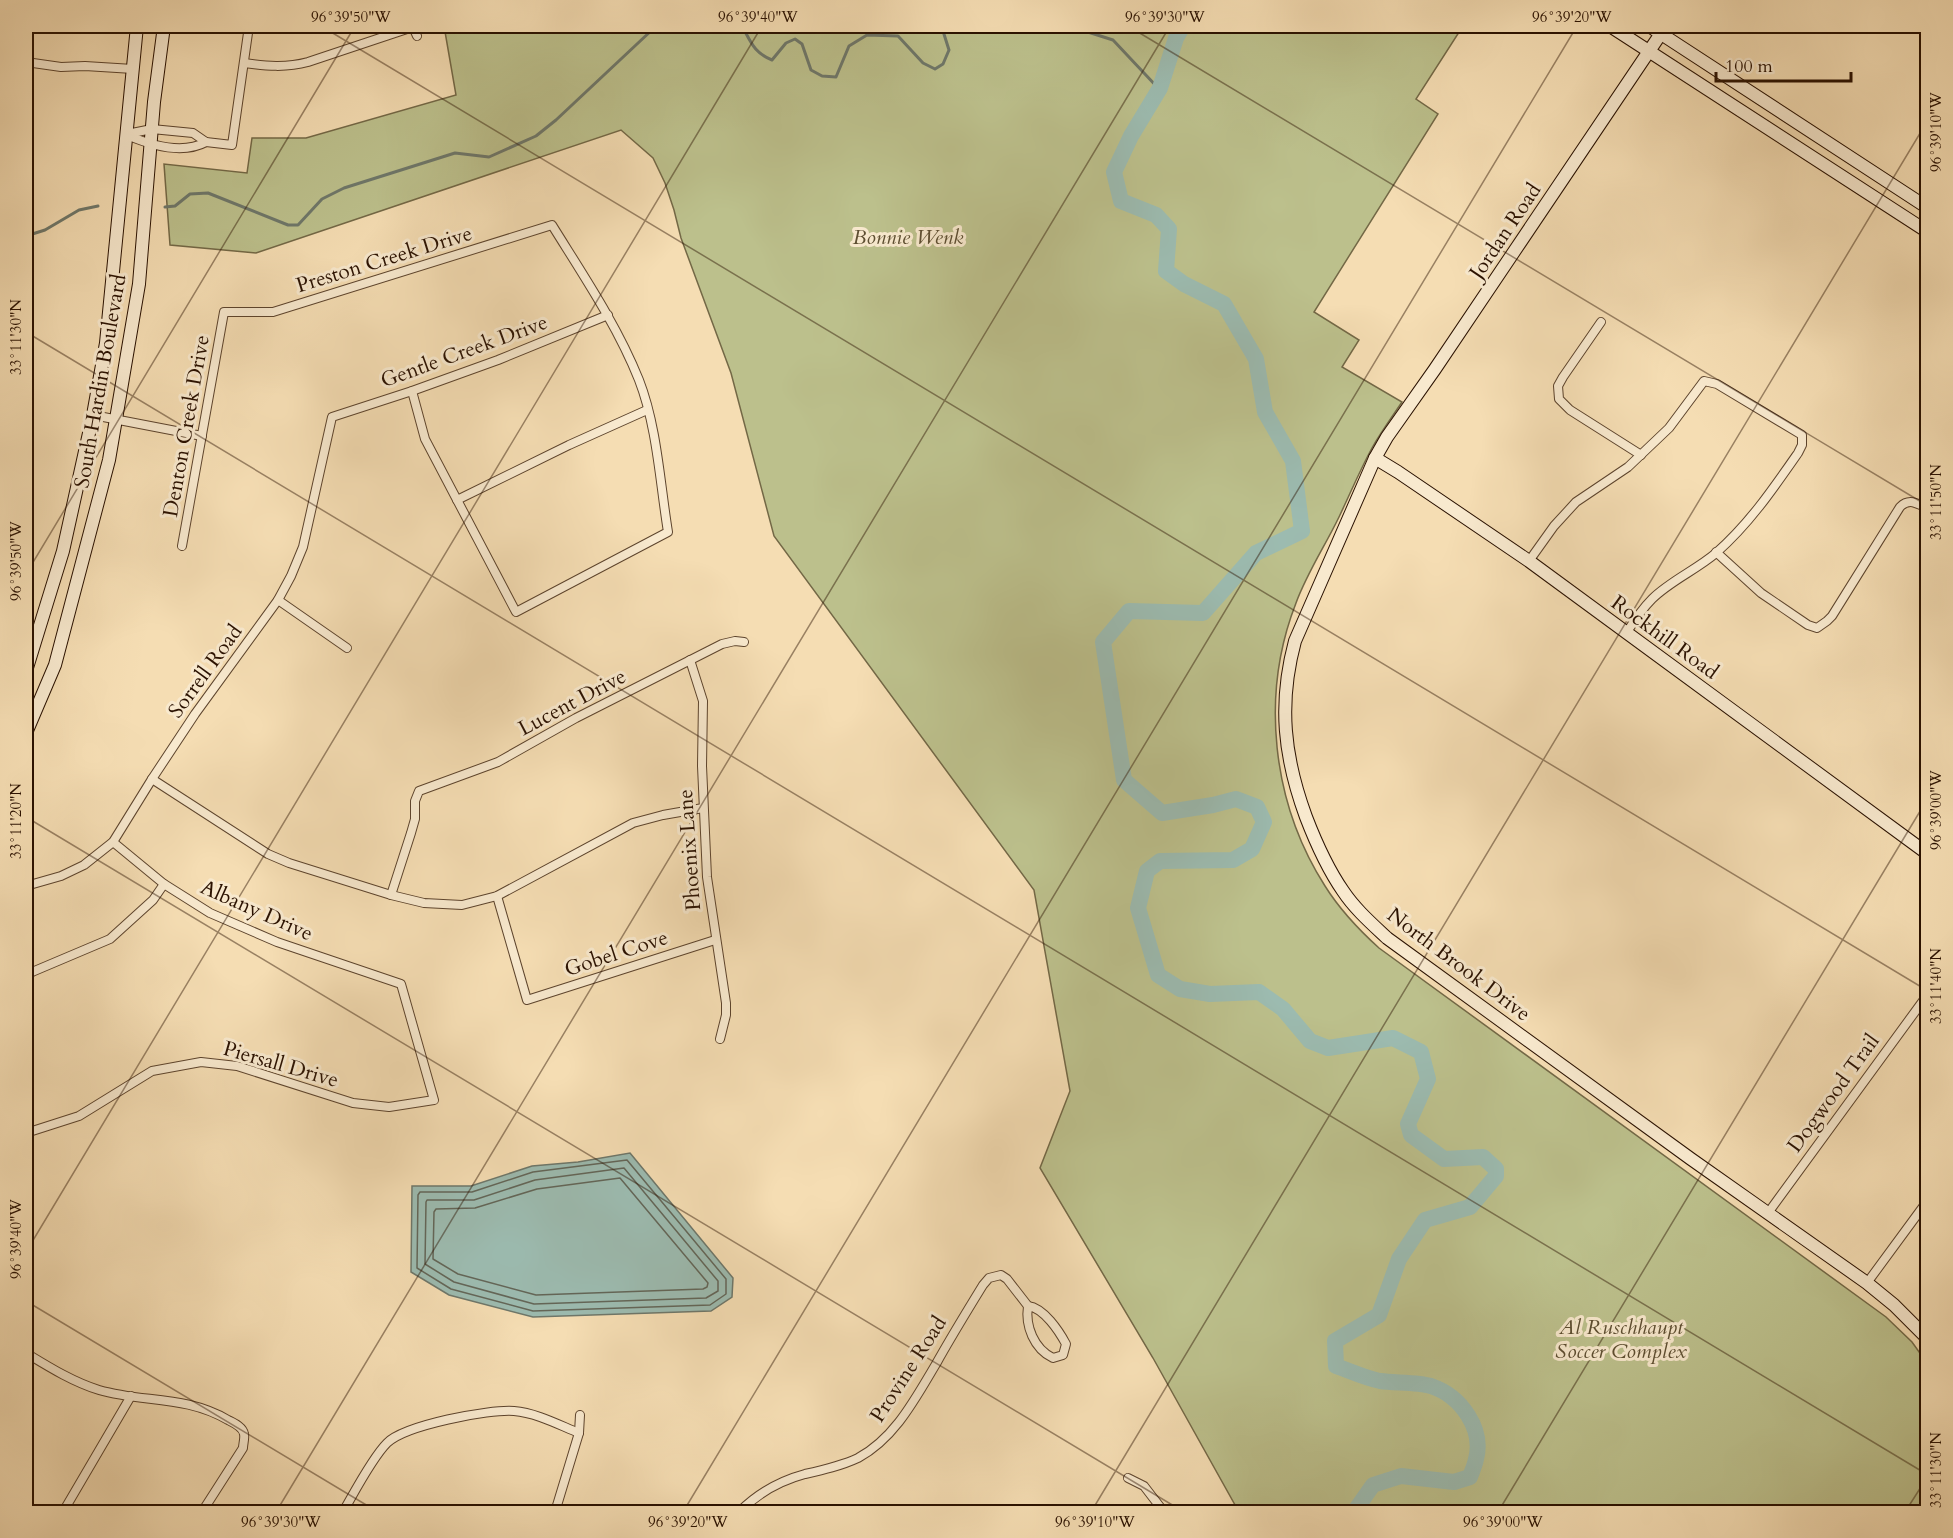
<svg xmlns="http://www.w3.org/2000/svg" width="1953" height="1538" viewBox="0 0 1953 1538" font-family="Cardo,serif">
<style>
.green{fill:#bcc08c;stroke:#736846;stroke-width:1.5}
.water{fill:#9cbbb0;stroke:#6e776a;stroke-width:1.5}
.lines{fill:none;stroke-linecap:round;stroke-linejoin:round}
.shore{stroke:#636658;stroke-width:1.5}
.stream{stroke:#6e776a;stroke-width:3}
.river{stroke:#9cbbb0;stroke-width:16}
.street-casing{stroke:#5d442d;stroke-width:10}
.secondary-casing{stroke:#2a1100;stroke-width:14}
.street{stroke:#f8e9ce;stroke-width:8}
.secondary{stroke:#f8e9ce;stroke-width:12}
.ticks{fill:none;stroke:#2a1100;stroke-width:1.5;stroke-opacity:0.45}
.labels{text-anchor:middle;stroke-width:6;stroke-linejoin:round;paint-order:stroke}
.street-label{font-size:21px;fill:#2a1100;stroke:#f8e9ce}
.park-label{font-size:21px;font-style:italic;fill:#5d4e31;stroke:#f8e9ce}
.neatline{fill:none;stroke:#2a1100;stroke-width:2}
.ticks-label{font-size:15px;text-anchor:middle;fill:#2a1100}
</style>
<rect width="100%" height="100%" fill="#f5ddb3"/>
<filter id="stains"><feTurbulence type="fractalNoise" baseFrequency=".00333" numOctaves="4"/><feColorMatrix values="0 0 0 0 .2 0 0 0 0 .09 0 0 0 0 .02 0 0 0 .5 -.17"/></filter>
<radialGradient id="worn" r=".72"><stop offset=".6" stop-color="#630" stop-opacity="0"/><stop offset="1" stop-color="#630" stop-opacity=".3"/></radialGradient>
<path class="green" d="M444 26H1463L1416 99 1438 114 1314 312 1359 340 1342 367 1402 402C1392 417 1381 432 1372 448 1360 470 1350 494 1339 517 1325 546 1307 573 1296 603 1260 695 1272 803 1325 886 1340 910 1358 929 1379 948L1886 1317 1912 1342 1927 1363V1512H1239L1153 1358 1040 1168 1070 1091 1034 890 774 536 731 373 681 238 674 210 665 183 653 158 621 130 256 253 170 245 164 164 247 173 252 138H306L456 95Z"/>
<polygon class="water" points="630,1153 733,1278 732,1297 711,1311 533,1317 449,1295 411,1272 412,1186 471,1186 532,1166 578,1162"/>
<g class="lines">
<g class="shore">
<polygon points="627,1160 726,1279 726,1294 710,1305 533,1311 451,1289 417,1268 418,1195 420,1192 472,1192 533,1172"/>
<polygon points="624,1168 718,1281 718,1291 706,1298 534,1304 454,1282 425,1264 426,1202 427,1200 474,1200 535,1180"/>
<polygon points="620,1178 708,1283 707,1287 703,1289 536,1295 458,1274 433,1259 434,1212 436,1209 475,1208 537,1189"/>
</g>
<g class="stream">
<path d="M742 26C751 42 754 53 772 60L786 43 795 39 802 44 811 70 822 76 836 77 849 46 867 35 898 36 923 63 935 69 943 64 949 50 943 31 937 26"/>
<polyline points="1069,26 1113,40 1159,89"/>
<polyline points="165,207 175,206 190,194 208,193 288,225 298,225 322,199 344,188 455,153 489,157 536,136 556,120 653,29 654,26"/>
<polyline points="26,236 45,230 79,210 98,206"/>
</g>
<path class="river" d="M1183 26 1176 38 1160 88 1131 136 1114 172 1121 201 1156 215 1169 229 1166 271 1184 284 1224 304 1256 359 1265 412 1293 461 1302 531 1256 553 1203 613 1129 611 1103 642 1124 780 1162 813 1213 805 1236 799 1257 807 1264 822 1252 849 1233 860 1160 861 1147 871 1138 908 1158 975 1180 989 1210 994 1259 992 1283 1009 1310 1041 1328 1048 1393 1038 1421 1052 1428 1079 1408 1124 1411 1135 1444 1159 1483 1157 1496 1169V1176L1470 1207 1425 1220 1399 1259 1379 1315 1335 1341 1336 1366C1350 1371 1365 1378 1380 1381 1395 1383 1418 1382 1431 1386 1461 1396 1484 1429 1476 1459 1475 1465 1472 1471 1470 1477L1454 1482 1401 1476 1373 1485 1354 1512"/>
<g class="street-casing">
<g id="street">
<polyline points="26,62 61,67 85,66 133,69"/>
<path d="M244 63C266 66 286 68 308 62L413 27 417 36"/>
<polyline points="127,134 152,129 193,133 206,142 232,145 249,26"/>
<path d="M127 135C150 145 182 155 206 142"/>
<polyline points="1601,322 1563,377 1558,386 1559,399 1570,410 1641,455"/>
<polyline points="93,415 202,436"/>
<polyline points="457,500 569,445 647,410"/>
<path d="M182 546 224 312H273L552 225C583 275 617 325 639 380 657 426 660 483 668 532L516 612 425 439 412 391"/>
<path d="M1716 552 1761 593 1808 625 1817 628 1827 621 1832 616 1900 507C1909 498 1917 503 1928 509"/>
<path d="M1529 561 1554 526 1576 502 1628 467 1669 428 1704 381 1717 384 1802 435V445L1798 453C1773 489 1749 524 1716 553 1696 570 1670 581 1652 599 1642 609 1634 621 1627 632"/>
<polyline points="278,600 347,648"/>
<polyline points="690,660 703,701 702,766 707,877 726,1003 726,1015 720,1039"/>
<polyline points="1926,693 1928,674"/>
<polyline points="152,779 268,854 289,863 391,895 424,903 462,905 497,896 633,823 663,815 703,808"/>
<polyline points="26,886 61,876 84,865 113,842 152,779 195,714 278,600 291,576 303,547 332,417 412,391 498,360 608,315"/>
<polyline points="391,895 411,833 415,819 415,801 419,791 498,762 576,718 722,644 735,641 744,642"/>
<polyline points="497,896 527,1000 715,940"/>
<polyline points="26,976 32,972 110,939 153,900 164,884"/>
<polyline points="26,1133 79,1116 152,1071 201,1062 237,1066 353,1103 389,1107 434,1100 401,984 277,942 210,913 164,884 113,842"/>
<polyline points="1768,1213 1928,994"/>
<polyline points="1867,1283 1928,1200"/>
<path d="M1028 1306C1044 1308 1059 1331 1066 1344L1063 1355 1053 1358C1034 1349 1025 1326 1028 1306Z"/>
<path d="M26 1353C49 1367 73 1382 99 1390 144 1403 185 1395 228 1420 234 1423 243 1427 244 1434 245 1438 243 1444 243 1448L202 1512"/>
<polyline points="1128,1478 1144,1486 1164,1512"/>
<polyline points="63,1512 131,1396"/>
<path d="M343 1512C354 1493 372 1458 387 1443 405 1425 489 1409 514 1411 537 1413 559 1425 579 1433"/>
<polyline points="555,1512 579,1433 580,1415"/>
<path d="M739 1512C758 1493 779 1481 805 1474 823 1470 841 1466 858 1458 895 1438 915 1399 936 1364 951 1337 967 1311 983 1285L989 1278 1001 1275 1007 1279 1028 1306"/>
</g>
</g>
<g class="secondary-casing">
<g id="secondary">
<polyline points="1610,26 1928,232"/>
<polyline points="1649,26 1928,208"/>
<path d="M1666 26 1435 369 1387 437 1375 458 1295 641C1278 704 1284 757 1306 817 1316 843 1327 868 1343 891 1355 909 1371 923 1387 938L1691 1159 1867 1283 1894 1305 1928 1339"/>
<polyline points="1375,458 1398,472 1529,561 1928,854"/>
<polyline points="26,671 63,551 93,415 106,343 137,26"/>
<polyline points="26,733 55,665 109,460 139,284 154,102 164,26"/>
</g>
</g>
<use href="#street" class="street"/>
<use href="#secondary" class="secondary"/>
</g>
<path class="ticks" d="M321 26 1928 991M1128 26 1928 506M26 332 1928 1475M26 574 355 26M26 817 1184 1512M26 1252 762 26M26 1301 378 1512M276 1512 1170 26M683 1512 1577 26M1091 1512 1928 120M1498 1512 1928 798M1905 1512 1928 1476"/>
<g class="labels">
<g class="street-label">
<text transform="translate(1505 231) rotate(-56)" y="7">Jordan Road</text>
<text transform="translate(384 259) rotate(-17)" y="7">Preston Creek Drive</text>
<text transform="translate(464 351) rotate(-20)" y="7">Gentle Creek Drive</text>
<text transform="translate(100 381) rotate(-80)" y="7">South Hardin Boulevard</text>
<text transform="translate(186 426) rotate(-80)" y="7">Denton Creek Drive</text>
<text transform="translate(1665 637) rotate(36)" y="7">Rockhill Road</text>
<text transform="translate(205 671) rotate(-54)" y="7">Sorrell Road</text>
<text transform="translate(572 702) rotate(-28)" y="7">Lucent Drive</text>
<text transform="translate(689 850) rotate(-94)" y="7">Phoenix Lane</text>
<text transform="translate(257 910) rotate(24)" y="7">Albany Drive</text>
<text transform="translate(616 953) rotate(-18)" y="7">Gobel Cove</text>
<text transform="translate(1459 964) rotate(37)" y="7">North Brook Drive</text>
<text transform="translate(281 1064) rotate(16)" y="7">Piersall Drive</text>
<text transform="translate(1833 1093) rotate(-54)" y="7">Dogwood Trail</text>
<text transform="translate(908 1369) rotate(-57)" y="7">Provine Road</text>
</g>
<g class="park-label">
<text x="908" y="244">Bonnie Wenk</text>
<text x="1621" y="1334">Al Ruschhaupt<tspan x="1621" dy="24">Soccer Complex</tspan></text>
</g>
</g>
<rect width="1953" height="1538" fill="none" stroke="#f5ddb3" stroke-width="66"/>
<path d="M1716 72v9h135v-9" fill="none" stroke="#2a1100" stroke-width="3"/>
<text x="1725" y="72" font-size="18" fill="#2a1100" stroke="#f8e9ce" stroke-width="4.5" paint-order="stroke">100 m</text>
<rect x="33" y="33" width="1887" height="1472" class="neatline"/>
<g class="ticks-label">
<text x="351" y="22">96°39'50"W</text>
<text x="758" y="22">96°39'40"W</text>
<text x="1165" y="22">96°39'30"W</text>
<text x="1572" y="22">96°39'20"W</text>
<text transform="translate(1936 132) rotate(-90)" y="5">96°39'10"W</text>
<text transform="translate(16 337) rotate(-90)" y="5">33°11'30"N</text>
<text transform="translate(1936 502) rotate(-90)" y="5">33°11'50"N</text>
<text transform="translate(16 561) rotate(-90)" y="5">96°39'50"W</text>
<text transform="translate(1936 810) rotate(-90)" y="5">96°39'00"W</text>
<text transform="translate(16 821) rotate(-90)" y="5">33°11'20"N</text>
<text transform="translate(1936 986) rotate(-90)" y="5">33°11'40"N</text>
<text transform="translate(16 1239) rotate(-90)" y="5">96°39'40"W</text>
<text transform="translate(1936 1470) rotate(-90)" y="5">33°11'30"N</text>
<text x="281" y="1527">96°39'30"W</text>
<text x="688" y="1527">96°39'20"W</text>
<text x="1095" y="1527">96°39'10"W</text>
<text x="1503" y="1527">96°39'00"W</text>
</g>
<rect width="100%" height="100%" filter="url(#stains)"/>
<rect width="100%" height="100%" fill="url(#worn)"/>
</svg>
